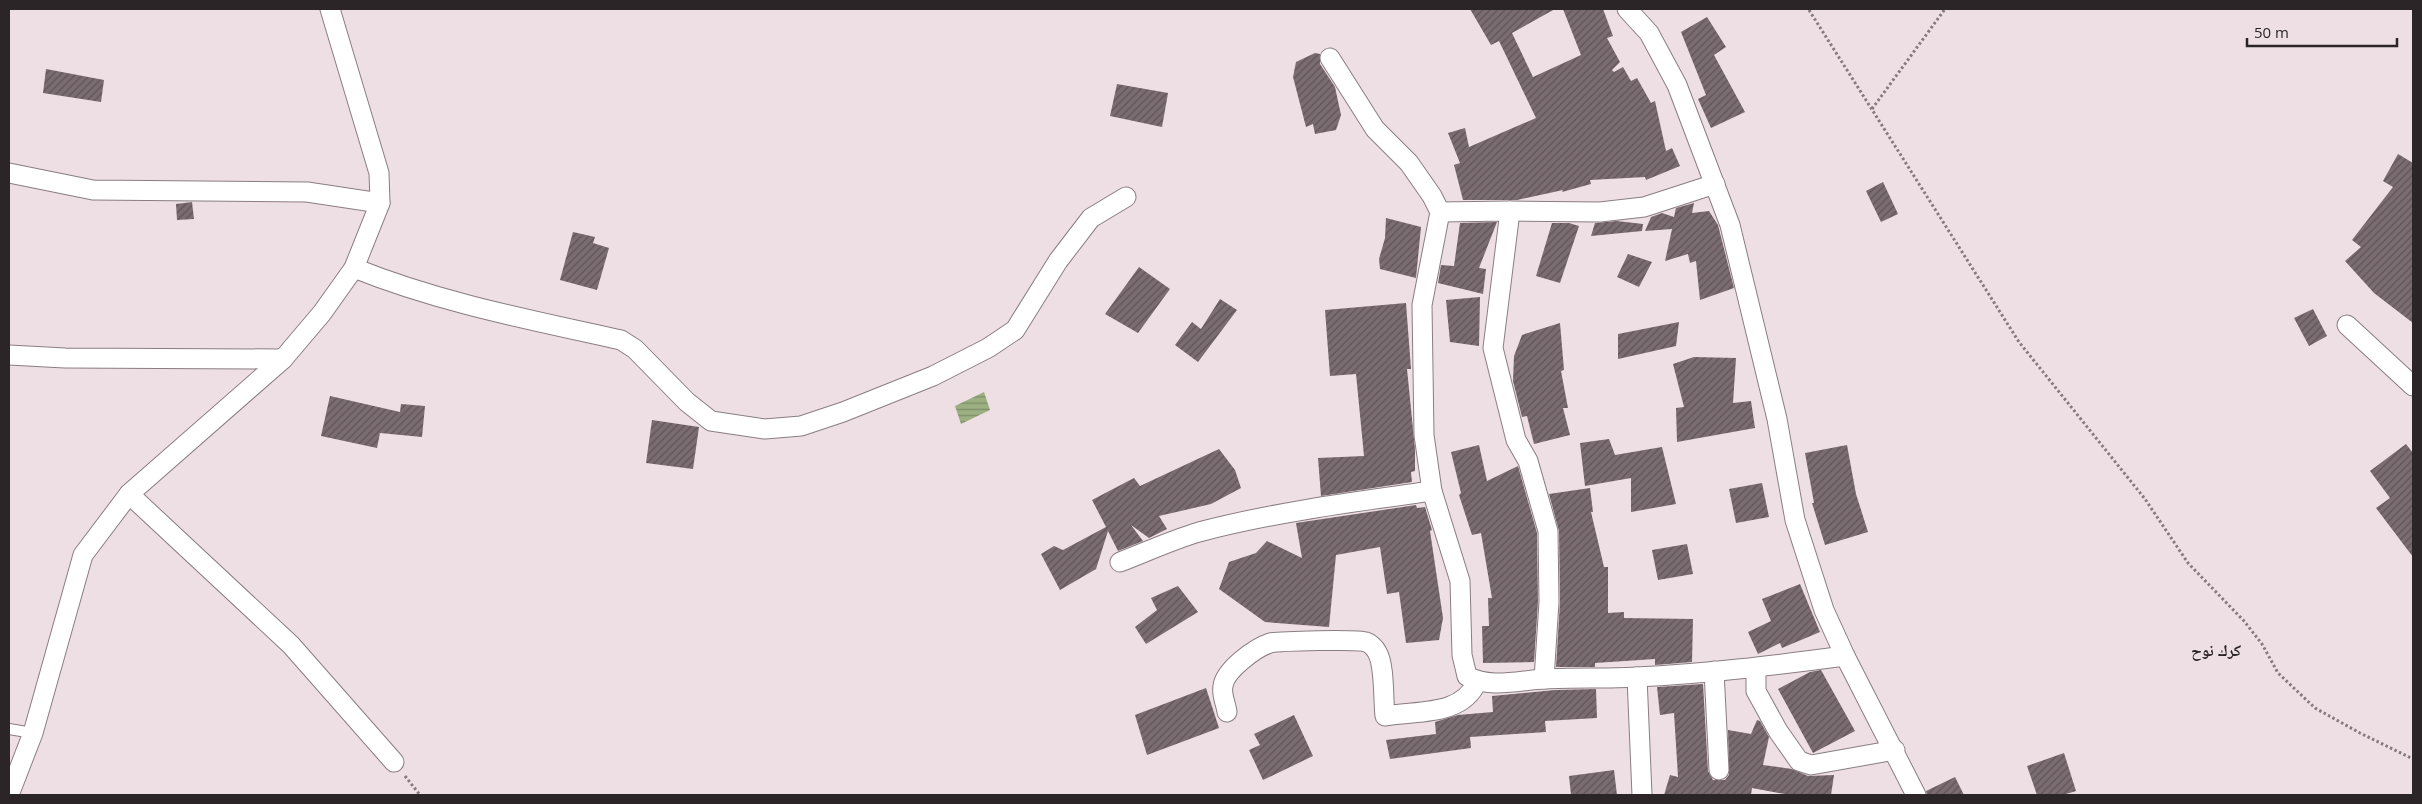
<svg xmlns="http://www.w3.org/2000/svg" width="2422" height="804" viewBox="0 0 2422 804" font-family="'Open Sans','Noto Naskh Arabic',sans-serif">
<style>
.water{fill:url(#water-rules)}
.building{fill:url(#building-hatch)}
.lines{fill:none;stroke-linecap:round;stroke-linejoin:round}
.lane-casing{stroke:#8a7d82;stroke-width:12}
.street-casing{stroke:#8a7d82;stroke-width:21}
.path{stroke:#857b7f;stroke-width:3;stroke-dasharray:2.5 2.5;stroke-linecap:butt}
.lane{stroke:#fff;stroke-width:10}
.street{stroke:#fff;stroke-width:19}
.labels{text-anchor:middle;stroke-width:4.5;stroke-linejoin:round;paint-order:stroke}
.quarter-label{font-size:16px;font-weight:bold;fill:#2b2527;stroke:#eedfe5}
</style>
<defs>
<pattern id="water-rules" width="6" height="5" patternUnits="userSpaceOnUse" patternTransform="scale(1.25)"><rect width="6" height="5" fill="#9baf80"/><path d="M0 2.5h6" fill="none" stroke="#7f8e69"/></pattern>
<pattern id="building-hatch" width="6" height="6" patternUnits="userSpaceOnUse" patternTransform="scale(1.25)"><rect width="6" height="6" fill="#7a6c71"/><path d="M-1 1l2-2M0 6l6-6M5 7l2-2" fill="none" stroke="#5f5458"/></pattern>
</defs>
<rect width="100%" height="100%" fill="#eedfe5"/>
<polygon class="water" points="984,392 990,410 961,424 955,406"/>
<g class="building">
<polygon points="1470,9 1555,9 1512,33 1533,77 1581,55 1563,9 1603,9 1613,36 1607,38 1620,62 1612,70 1614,72 1623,67 1631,81 1637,78 1651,103 1655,101 1666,151 1672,148 1680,166 1646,180 1645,177 1590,180 1591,184 1562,192 1563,190 1517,200 1463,200 1454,165 1460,163 1448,133 1465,128 1469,147 1536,118 1499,41 1491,45"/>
<polygon points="1707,17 1726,47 1714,55 1745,112 1711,128 1698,99 1706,95 1681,32"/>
<polygon points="1315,53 1320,54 1320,64 1335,87 1341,115 1336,130 1315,134 1313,124 1306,127 1293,77 1296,62"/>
<polygon points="46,69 104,80 101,102 43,93"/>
<polygon points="1117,84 1168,93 1162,127 1110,116"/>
<polygon points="2398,154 2413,163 2413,323 2374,293 2345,261 2361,247 2352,240 2393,187 2383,181"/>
<polygon points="1883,182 1898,214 1881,222 1866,191"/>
<polygon points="192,202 194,219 177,220 176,204"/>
<polygon points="1694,203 1692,213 1709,211 1718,225 1734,288 1700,300 1696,261 1690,263 1688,254 1665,261 1672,229 1645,231 1651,217 1662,213 1674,217 1676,208"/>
<polygon points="1386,218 1421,227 1416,278 1380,269 1379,259 1385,238"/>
<polygon points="1617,221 1643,224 1642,231 1591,236 1595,223"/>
<polygon points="1497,222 1479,268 1486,269 1483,294 1438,283 1441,265 1454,266 1460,223"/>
<polygon points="1552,223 1569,223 1579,226 1560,283 1536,276"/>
<polygon points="573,232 595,237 593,243 609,248 597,290 560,280"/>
<polygon points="1628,254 1652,262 1639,287 1617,277"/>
<polygon points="1139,267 1170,289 1138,333 1105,314"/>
<polygon points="1480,297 1479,346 1450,342 1446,300"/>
<polygon points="1220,299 1237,310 1198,362 1175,345 1192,322 1201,329"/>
<polygon points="1406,303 1411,369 1407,369 1415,449 1415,471 1411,472 1412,482 1321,496 1318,458 1364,456 1356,374 1330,376 1325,310"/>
<polygon points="2313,309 2327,336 2309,346 2294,318"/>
<polygon points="1679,322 1676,346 1618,359 1618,334"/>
<polygon points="1560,323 1564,370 1561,371 1568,408 1563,408 1570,435 1534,444 1527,416 1522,417 1513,381 1514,356 1522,335"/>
<polygon points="1694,357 1736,358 1733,403 1751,401 1755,428 1677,442 1676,408 1684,407 1673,364"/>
<polygon points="330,396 400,412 401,404 425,406 422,437 380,433 377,448 321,436"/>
<polygon points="652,420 699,427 693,469 646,463"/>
<polygon points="1609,439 1615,455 1662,447 1676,504 1631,512 1631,478 1585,486 1580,443"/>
<polygon points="2406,444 2413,453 2413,557 2376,508 2390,498 2370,471"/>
<polygon points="1479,445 1487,481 1518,466 1537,533 1538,602 1534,662 1483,663 1482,626 1489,626 1488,598 1492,598 1481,533 1472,535 1459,495 1461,493 1451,452"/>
<polygon points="1847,445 1856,494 1868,532 1825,545 1812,503 1814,503 1805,453"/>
<polygon points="1219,449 1235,470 1241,488 1211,504 1159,516 1167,529 1149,538 1131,525 1143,541 1118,551 1108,531 1096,569 1060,590 1041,554 1054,546 1063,550 1106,527 1092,500 1134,478 1140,486"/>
<polygon points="1762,483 1769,517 1736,523 1729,489"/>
<polygon points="1590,488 1593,512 1591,512 1604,567 1608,567 1608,613 1624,612 1624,618 1693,619 1692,662 1655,665 1655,659 1595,663 1595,667 1556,667 1560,602 1559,531 1549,494"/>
<polygon points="1416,505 1417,508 1425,507 1432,530 1430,531 1443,618 1439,640 1406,643 1399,592 1387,594 1380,547 1336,555 1329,627 1265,622 1219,589 1229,562 1256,553 1267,541 1302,558 1296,523"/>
<polygon points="1687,544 1693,574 1658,580 1652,550"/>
<polygon points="1800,584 1820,632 1782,648 1780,643 1758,654 1748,632 1771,621 1762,599"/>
<polygon points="1178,586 1198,612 1146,644 1135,627 1157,610 1151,598"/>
<polygon points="1821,670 1855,731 1813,753 1778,689 1810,672"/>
<polygon points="1703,684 1708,771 1713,780 1725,780 1729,775 1728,730 1751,734 1757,720 1760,721 1769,737 1763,765 1792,769 1808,776 1834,775 1831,795 1790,795 1752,788 1751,795 1664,795 1670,775 1678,777 1674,713 1660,715 1657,687"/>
<polygon points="1206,688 1219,728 1147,755 1135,715"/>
<polygon points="1596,689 1597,718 1545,721 1546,732 1470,737 1471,748 1390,759 1386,740 1436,734 1435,722 1458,715 1493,712 1492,696 1555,690"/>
<polygon points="1294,715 1313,756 1263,780 1249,750 1260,745 1254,734"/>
<polygon points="2064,753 2076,791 2063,795 2037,795 2027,766"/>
<polygon points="1614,770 1617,795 1571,795 1569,776"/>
<polygon points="1955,777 1964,795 1927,795 1926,791"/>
</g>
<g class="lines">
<g class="lane-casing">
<polyline id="lane" points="9,729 33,733"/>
</g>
<g class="street-casing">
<g id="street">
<polyline points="1627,9 1649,33 1677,85 1730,225 1777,419 1795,520 1824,610 1845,656 1916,795"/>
<path d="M1330 58 1375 129 1409 163 1432 196 1440 212 1422 305 1424 435 1432 491 1460 581 1462 655 1467 676C1490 689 1520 680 1545 679 1575 677 1606 679 1636 677 1706 674 1776 665 1845 656"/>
<polyline points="9,173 93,190 307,192 380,203"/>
<polyline points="1510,211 1600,212 1644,207 1715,184"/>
<polyline points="1440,212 1510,211 1493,348 1516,440 1528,461 1548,531 1549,602 1544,679"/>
<path d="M354 268C441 303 531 320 621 340L635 349 687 402 711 421 765 429 801 426 843 412 933 376 988 348 1015 330 1058 261 1091 218 1126 197"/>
<polyline points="2347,325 2413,386"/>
<polyline points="9,355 65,358 283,359"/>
<polyline points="129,494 291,645 394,762"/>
<path d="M1120 562C1146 552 1172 540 1199 532 1275 512 1354 502 1432 491"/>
<polyline points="1756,668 1756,691 1778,731 1799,761 1811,765 1895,750"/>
<polyline points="1714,671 1719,770"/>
<polyline points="1637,677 1642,795"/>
<path d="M1227 712C1226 704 1221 694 1223 686 1225 670 1255 648 1270 643 1279 641 1358 639 1366 642 1370 643 1375 648 1377 652 1385 665 1383 699 1385 716 1417 710 1461 717 1477 682"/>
<polyline points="9,795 33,733 83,555 129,494 283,359 322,313 354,268 380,203 379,173 330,9"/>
</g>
</g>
<g class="path">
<polyline points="1809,10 2019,342 2145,499 2188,563 2244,621 2262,644 2278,673 2315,708 2360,733 2413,759"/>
<polyline points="1872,109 1945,9"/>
<polyline points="405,776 420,795"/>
</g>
<use href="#lane" class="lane"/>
<use href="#street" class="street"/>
</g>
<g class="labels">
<g class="quarter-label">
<text x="2216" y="656">كرك نوح</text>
</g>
</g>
<rect width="2422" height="804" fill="none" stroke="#2b2527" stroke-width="20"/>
<path d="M2247 38v8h150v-8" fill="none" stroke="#2b2527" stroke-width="2.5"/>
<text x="2254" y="38" font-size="15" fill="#2b2527" stroke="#eedfe5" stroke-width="4" paint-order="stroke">50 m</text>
</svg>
